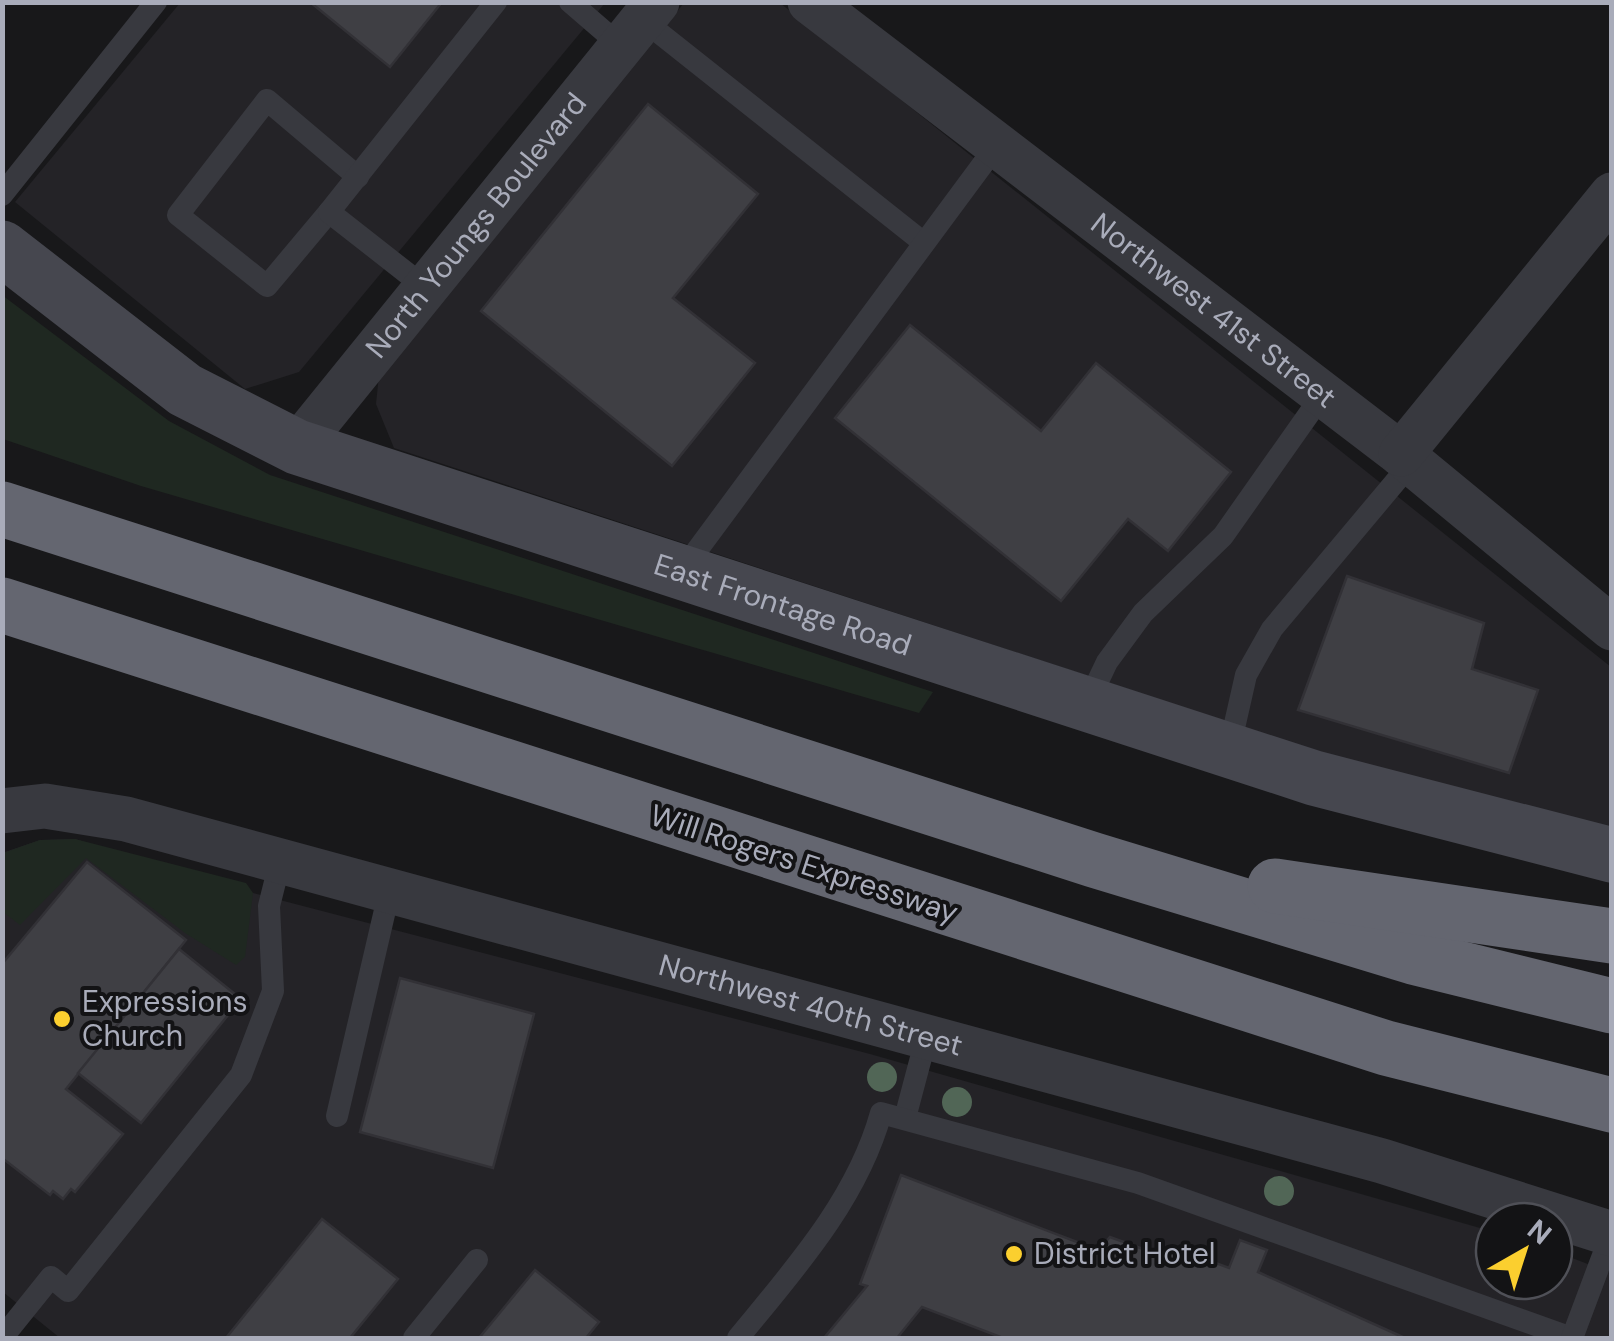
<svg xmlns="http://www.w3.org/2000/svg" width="1614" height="1341" viewBox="0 0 1614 1341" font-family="'DM Sans',sans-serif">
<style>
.built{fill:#242327}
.green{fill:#1f2821}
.building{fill:#3f3f44;stroke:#323136;stroke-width:2.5}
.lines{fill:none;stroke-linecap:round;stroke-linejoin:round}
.lane{stroke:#38393f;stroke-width:22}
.street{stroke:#38393f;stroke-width:45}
.secondary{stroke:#46474f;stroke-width:55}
.highway{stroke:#646670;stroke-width:55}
.tree{fill:#516656}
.poi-dot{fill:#fbcf2f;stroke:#131315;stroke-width:4}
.labels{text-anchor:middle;stroke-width:8;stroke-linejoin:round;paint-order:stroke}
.street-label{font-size:30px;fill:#a9acba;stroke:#131315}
.poi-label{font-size:30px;fill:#a9acba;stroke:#131315;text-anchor:start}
</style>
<rect width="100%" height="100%" fill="#18181a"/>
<g class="built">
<polygon points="180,3 605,3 299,372 245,389 15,202"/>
<polygon points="684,3 780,3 1611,667 1611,836 1429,788 394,448 376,404 379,375"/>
<polygon points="75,839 253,893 870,1054 1494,1232 1494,1281 1554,1281 1554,1251 1611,1273 1611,1338 60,1338 3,1292 2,853 40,840"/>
</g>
<g class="green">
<polygon points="2,295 169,421 270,475 933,692 919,713 141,486 3,439"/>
<polygon points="75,839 246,883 253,893 245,957 236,965 185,933 86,858 20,925 3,912 3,853 40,840"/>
</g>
<g class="building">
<polygon points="310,2 442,2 390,67"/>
<polygon points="648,104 758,194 673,298 755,363 672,466 481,311"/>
<polygon points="910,325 1041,431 1096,363 1231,472 1168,551 1128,519 1061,601 835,418"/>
<polygon points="1347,576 1484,623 1472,669 1538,690 1509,773 1298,710"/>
<polygon points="87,862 186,940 66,1089 123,1134 75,1192 71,1189 63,1199 53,1191 50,1195 2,1158 2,964"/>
<polygon points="179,949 241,999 141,1123 78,1073"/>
<polygon points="400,978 534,1014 493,1168 360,1132"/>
<polygon points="901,1175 1098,1250 1110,1237 1165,1257 1170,1246 1229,1268 1240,1240 1267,1250 1258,1272 1405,1338 1003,1338 922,1307 897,1338 824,1338 867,1286 860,1284"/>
<polygon points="322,1219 398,1279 350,1338 226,1338"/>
<polygon points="535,1270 599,1322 586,1338 479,1338"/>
</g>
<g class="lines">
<g class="lane">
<polyline points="570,2 621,46"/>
<polyline points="643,20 924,243"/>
<polyline points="2,195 156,2"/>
<polyline points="329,212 267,286 178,215 267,100 358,177"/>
<polyline points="426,288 329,212 496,2"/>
<polyline points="681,572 997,145"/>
<polyline points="1087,704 1107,662 1143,613 1223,536 1323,394"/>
<polyline points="1229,750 1246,675 1272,629 1412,462"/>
<polyline points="337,1116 389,893"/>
<polyline points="905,1118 927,1035"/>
<polyline points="2,1338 51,1277 68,1291 241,1075 273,991 269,906 280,862"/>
<polyline points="414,1338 477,1260"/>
<path d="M738 1338C793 1271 857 1200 881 1113L1138 1183 1572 1338"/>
<polyline points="1572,1338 1611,1234"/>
</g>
<g class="street">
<path id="s1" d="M810 2 1401 454 1612 628"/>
<path id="s2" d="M297 447 657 2"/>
<polyline points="1401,454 1612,195"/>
<path id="s3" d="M2 811 45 806 126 819 1382 1161 1612 1234"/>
</g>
<path class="secondary" id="s4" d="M2 248 185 390 297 447 1314 778 1612 855"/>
<g class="highway">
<polyline points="2,509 1094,860 1413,957 1612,1006"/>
<polyline points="2,605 1386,1048 1612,1105"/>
<polyline points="1275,886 1612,936"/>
</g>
</g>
<g class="tree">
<circle cx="882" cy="1077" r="15"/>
<circle cx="957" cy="1102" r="15"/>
<circle cx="1279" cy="1191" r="15"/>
</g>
<g class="poi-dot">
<circle cx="62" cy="1019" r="10"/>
<circle cx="1014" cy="1254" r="10"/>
</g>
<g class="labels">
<g class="street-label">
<text dy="10" stroke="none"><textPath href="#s2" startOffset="285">North Youngs Boulevard</textPath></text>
<text dy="10" stroke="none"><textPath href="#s1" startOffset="508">Northwest 41st Street</textPath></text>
<text dy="10" stroke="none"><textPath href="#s4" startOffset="868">East Frontage Road</textPath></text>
<text transform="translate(804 864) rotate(18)" y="10">Will Rogers Expressway</text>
<text dy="10" stroke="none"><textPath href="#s3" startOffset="835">Northwest 40th Street</textPath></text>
</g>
<g class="poi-label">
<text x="82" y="1012">Expressions<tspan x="82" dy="34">Church</tspan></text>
<text x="1034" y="1264">District Hotel</text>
</g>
</g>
<rect width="1614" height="1341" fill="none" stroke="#a9acba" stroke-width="10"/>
<g transform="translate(1524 1251) rotate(39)"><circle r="48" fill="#131315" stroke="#4f5057" stroke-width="2.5"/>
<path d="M0-8L18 38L0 25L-18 38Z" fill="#fbcf2f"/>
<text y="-15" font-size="28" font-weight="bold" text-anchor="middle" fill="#a9acba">N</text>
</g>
</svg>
